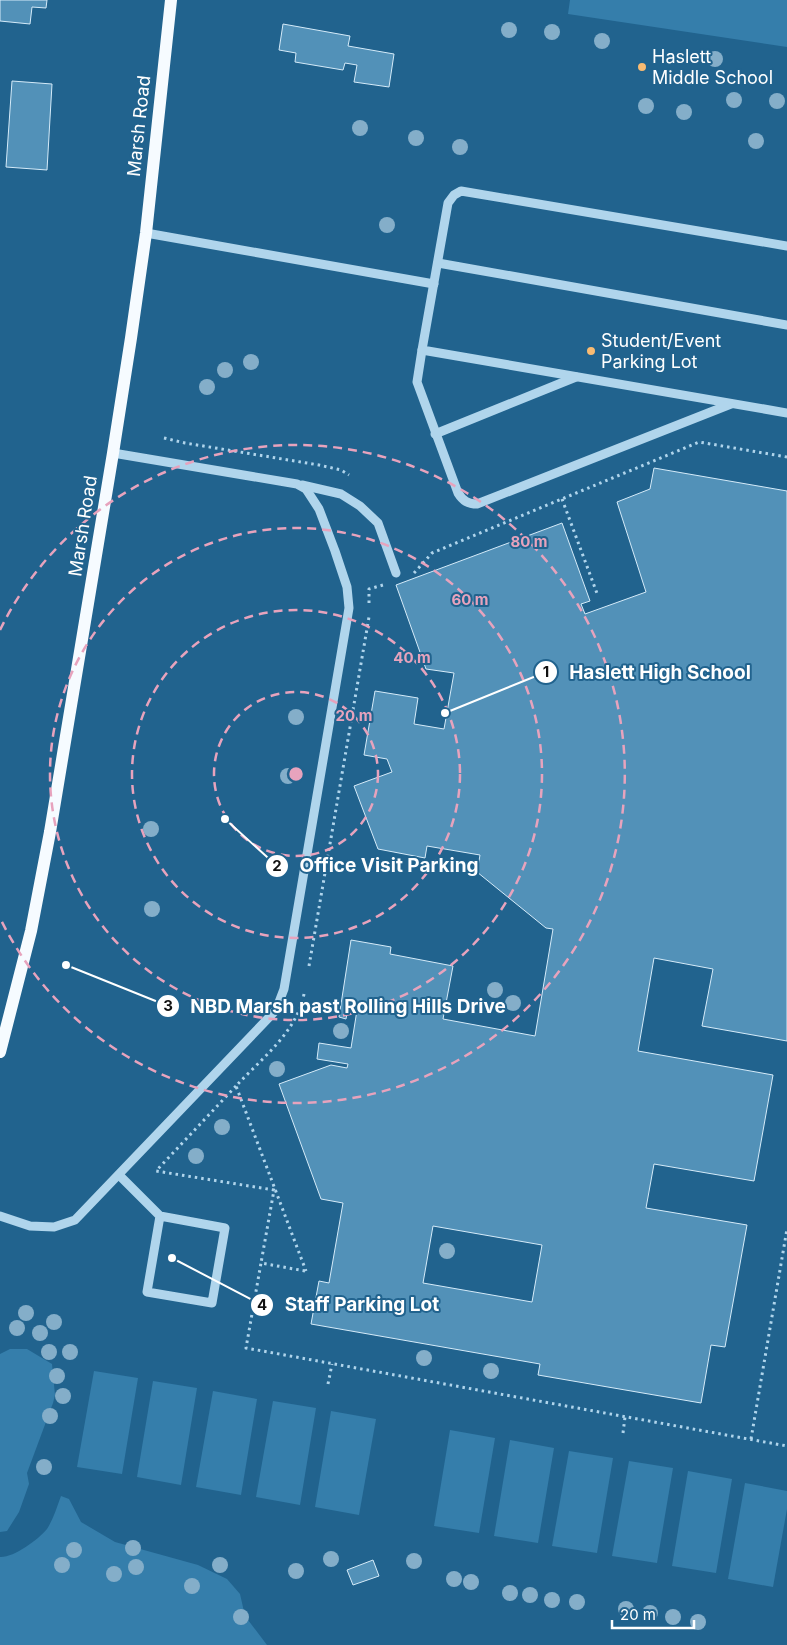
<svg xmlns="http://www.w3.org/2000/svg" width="787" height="1645" viewBox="0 0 787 1645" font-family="Inter,sans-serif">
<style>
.green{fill:#357eab}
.building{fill:#5291b8;stroke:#d5ebf9;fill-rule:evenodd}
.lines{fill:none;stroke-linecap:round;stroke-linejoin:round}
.path{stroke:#b0d5ec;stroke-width:3;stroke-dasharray:2.5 4;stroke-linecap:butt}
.minor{stroke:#b0d5ec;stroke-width:9}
.major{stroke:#f6fbff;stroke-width:12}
.tree{fill:#84aec9}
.ring{fill:none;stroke:#e7a3bd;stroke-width:2.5;stroke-dasharray:9 6}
.poi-dot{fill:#f9bb72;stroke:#21638e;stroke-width:2}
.labels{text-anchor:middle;stroke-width:4;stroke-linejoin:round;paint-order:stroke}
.poi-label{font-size:18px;fill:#fff;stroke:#21638e;text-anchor:start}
.street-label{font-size:18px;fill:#fff;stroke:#21638e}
.centre{fill:#e7a3bd;stroke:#21638e;stroke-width:2.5}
.ring-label{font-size:15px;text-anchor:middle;font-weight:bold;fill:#e7a3bd;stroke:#21638e;stroke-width:4;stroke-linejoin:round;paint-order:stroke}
.leader{fill:none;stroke:#fff;stroke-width:2}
.callout-dot{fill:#fff;stroke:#21638e;stroke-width:2}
.mark-label{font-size:15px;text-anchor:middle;font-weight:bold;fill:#111}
.callout-label{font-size:19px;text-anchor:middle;font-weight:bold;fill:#fff;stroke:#21638e;stroke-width:4;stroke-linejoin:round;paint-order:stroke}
</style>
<rect width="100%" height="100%" fill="#21638e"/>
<g class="green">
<polygon points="570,0 787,0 787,47 568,14"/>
<polygon points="10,1349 27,1349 52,1364 55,1395 53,1403 27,1473 29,1484 19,1512 7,1531 0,1532 0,1354"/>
<polygon points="94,1371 138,1378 122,1474 77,1467"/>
<polygon points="153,1381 197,1388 181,1485 137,1477"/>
<polygon points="213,1391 257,1399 241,1495 196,1487"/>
<polygon points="273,1401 316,1408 300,1505 256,1497"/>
<polygon points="331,1411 376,1419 359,1515 315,1507"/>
<polygon points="450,1430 495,1438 479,1533 434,1526"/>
<polygon points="510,1440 554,1448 538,1543 494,1536"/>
<polygon points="569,1451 613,1458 597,1553 552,1546"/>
<polygon points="629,1461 673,1468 657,1563 612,1556"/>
<polygon points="688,1471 732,1479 716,1573 672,1566"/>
<polygon points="745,1483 787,1491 787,1509 773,1587 728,1579"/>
<path d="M61 1496 69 1499 81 1522 115 1542 198 1565 227 1579 240 1594 245 1616 267 1645H0V1557C13 1558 38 1540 47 1529 53 1520 57 1507 61 1496Z"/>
</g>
<g class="building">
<polygon points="0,0 47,0 46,8 32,7 30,24 0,21"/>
<polygon points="283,24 350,36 348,46 394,54 389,87 354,82 357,65 345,63 343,70 295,62 296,53 279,50"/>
<polygon points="12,81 52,84 47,170 6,167"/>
<path d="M654 468 787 491V1041L702 1026 713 969 654 958 638 1051 773 1075 754 1181 654 1164 646 1208 747 1225 725 1347 711 1345 701 1403 538 1375 540 1364 311 1324 319 1281 329 1283 343 1203 321 1199 279 1084 331 1065 347 1068 348 1064 317 1059 319 1043 351 1048 357 1010 348 1008 346 1019 339 1017 351 940 391 947 390 954 453 966 443 1019 535 1036 553 929 546 928 477 872 480 855 427 846 425 858 378 849 354 786 392 772 387 759 364 755 375 691 418 698 414 724 444 729 454 673 426 669 396 585 562 523 590 601 581 604 585 614 646 592 617 502 650 489ZM433 1226 542 1245 532 1302 423 1283Z"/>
<polygon points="373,1560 379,1576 353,1585 347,1570"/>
</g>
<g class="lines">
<g class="path">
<polyline points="164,438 185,443 319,465 341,470 349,475"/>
<polyline points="562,499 598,596"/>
<polyline points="414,573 432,553 699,442 787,457"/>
<polyline points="369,603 369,589 383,585"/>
<polyline points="309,966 369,617"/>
<path d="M304 994C297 1032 261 1059 236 1086L306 1271"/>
<polyline points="236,1086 156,1171 274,1190 261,1263"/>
<polyline points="305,1271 261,1263 246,1348 787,1446"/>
<polyline points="328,1384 332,1364"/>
<polyline points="623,1433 625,1417"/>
<polyline points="751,1439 787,1229"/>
</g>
<g class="minor">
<polyline points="146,233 434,284"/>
<polyline points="787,246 461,191 454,195 448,203 422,350 787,413"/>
<polyline points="438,263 787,325"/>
<path d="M422 350 417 382 458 493C463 501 468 504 477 504L731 404"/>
<polyline points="435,434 576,377"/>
<polyline points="302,485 341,494 360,506 378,523 396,573"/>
<polyline points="119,1175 160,1216 147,1292 212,1303 225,1228 160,1216"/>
<polyline points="0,1216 30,1226 54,1227 75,1220 276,1010 284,989 349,608 347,587 335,551 319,509 306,489 297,484 113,453"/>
</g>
<polyline class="major" points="0,1052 31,931 50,832 113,453 131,338 146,233 171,0"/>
</g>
<g class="tree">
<circle cx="509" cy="30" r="8"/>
<circle cx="552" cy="32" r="8"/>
<circle cx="602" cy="41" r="8"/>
<circle cx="715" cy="59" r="8"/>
<circle cx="734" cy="100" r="8"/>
<circle cx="777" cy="101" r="8"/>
<circle cx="646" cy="106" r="8"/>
<circle cx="684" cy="112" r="8"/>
<circle cx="360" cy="128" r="8"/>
<circle cx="416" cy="138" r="8"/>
<circle cx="756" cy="141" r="8"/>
<circle cx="460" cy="147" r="8"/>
<circle cx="387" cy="225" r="8"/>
<circle cx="251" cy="362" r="8"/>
<circle cx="225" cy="370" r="8"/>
<circle cx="207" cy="387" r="8"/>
<circle cx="296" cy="717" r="8"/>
<circle cx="288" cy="776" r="8"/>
<circle cx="151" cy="829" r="8"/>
<circle cx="152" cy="909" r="8"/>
<circle cx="495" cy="990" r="8"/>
<circle cx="513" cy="1003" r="8"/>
<circle cx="341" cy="1031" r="8"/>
<circle cx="277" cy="1069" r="8"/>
<circle cx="222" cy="1127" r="8"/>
<circle cx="196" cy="1156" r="8"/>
<circle cx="447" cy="1251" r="8"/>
<circle cx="26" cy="1313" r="8"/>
<circle cx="54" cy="1322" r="8"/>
<circle cx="17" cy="1328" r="8"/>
<circle cx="40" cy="1333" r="8"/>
<circle cx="49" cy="1352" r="8"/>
<circle cx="70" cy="1352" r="8"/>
<circle cx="424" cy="1358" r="8"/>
<circle cx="491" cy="1371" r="8"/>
<circle cx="57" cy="1376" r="8"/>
<circle cx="63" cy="1396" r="8"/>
<circle cx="50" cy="1416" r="8"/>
<circle cx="44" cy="1467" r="8"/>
<circle cx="133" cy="1548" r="8"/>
<circle cx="74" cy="1550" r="8"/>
<circle cx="331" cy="1559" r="8"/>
<circle cx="414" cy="1561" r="8"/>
<circle cx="62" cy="1565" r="8"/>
<circle cx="220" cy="1565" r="8"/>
<circle cx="136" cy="1567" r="8"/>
<circle cx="296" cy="1571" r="8"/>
<circle cx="114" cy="1574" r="8"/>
<circle cx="454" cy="1579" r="8"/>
<circle cx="471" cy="1582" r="8"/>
<circle cx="192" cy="1586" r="8"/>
<circle cx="510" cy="1593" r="8"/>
<circle cx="530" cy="1595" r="8"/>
<circle cx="552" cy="1600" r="8"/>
<circle cx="577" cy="1602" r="8"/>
<circle cx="626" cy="1609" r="8"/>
<circle cx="650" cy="1613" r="8"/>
<circle cx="241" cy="1617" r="8"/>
<circle cx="673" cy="1617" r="8"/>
<circle cx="698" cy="1622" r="8"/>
</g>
<g class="ring">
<circle cx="296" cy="774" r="82"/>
<circle cx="296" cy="774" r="164"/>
<circle cx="296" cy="774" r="246"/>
<path d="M0 630A329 329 0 1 1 0 918"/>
</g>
<g class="poi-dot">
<circle cx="642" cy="67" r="5"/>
<circle cx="591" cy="351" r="5"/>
</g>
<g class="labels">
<g class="poi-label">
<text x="652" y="63">Haslett<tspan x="652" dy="21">Middle School</tspan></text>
<text x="601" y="347">Student/Event<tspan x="601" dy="21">Parking Lot</tspan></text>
</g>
<g class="street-label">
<text transform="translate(139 126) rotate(-84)" y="6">Marsh Road</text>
<text transform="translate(83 526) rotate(-81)" y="6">Marsh Road</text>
</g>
</g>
<circle cx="296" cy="774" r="8" class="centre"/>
<g class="ring-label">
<text x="529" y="547">80 m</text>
<text x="470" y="605">60 m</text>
<text x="412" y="663">40 m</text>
<text x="354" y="721">20 m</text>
</g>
<path class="leader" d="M445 713L546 672M225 819L277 866M66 965L168 1006M172 1258L262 1305"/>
<g class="callout-dot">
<circle cx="445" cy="713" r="5"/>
<circle cx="225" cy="819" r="5"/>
<circle cx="66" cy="965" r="5"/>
<circle cx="172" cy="1258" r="5"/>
<circle cx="546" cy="672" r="12"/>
<circle cx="277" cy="866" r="12"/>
<circle cx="168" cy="1006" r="12"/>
<circle cx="262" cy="1305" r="12"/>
</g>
<g class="mark-label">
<text x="546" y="677">1</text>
<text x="277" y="871">2</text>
<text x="168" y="1011">3</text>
<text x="262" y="1310">4</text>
</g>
<g class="callout-label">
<text x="660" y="679">Haslett High School</text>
<text x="389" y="872">Office Visit Parking</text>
<text x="348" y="1013">NBD Marsh past Rolling Hills Drive</text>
<text x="362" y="1311">Staff Parking Lot</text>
</g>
<path d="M612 1620v8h82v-8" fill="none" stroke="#ffffff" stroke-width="2.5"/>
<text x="620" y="1620" font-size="15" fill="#ffffff" stroke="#21638e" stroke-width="4" paint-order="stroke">20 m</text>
</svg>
